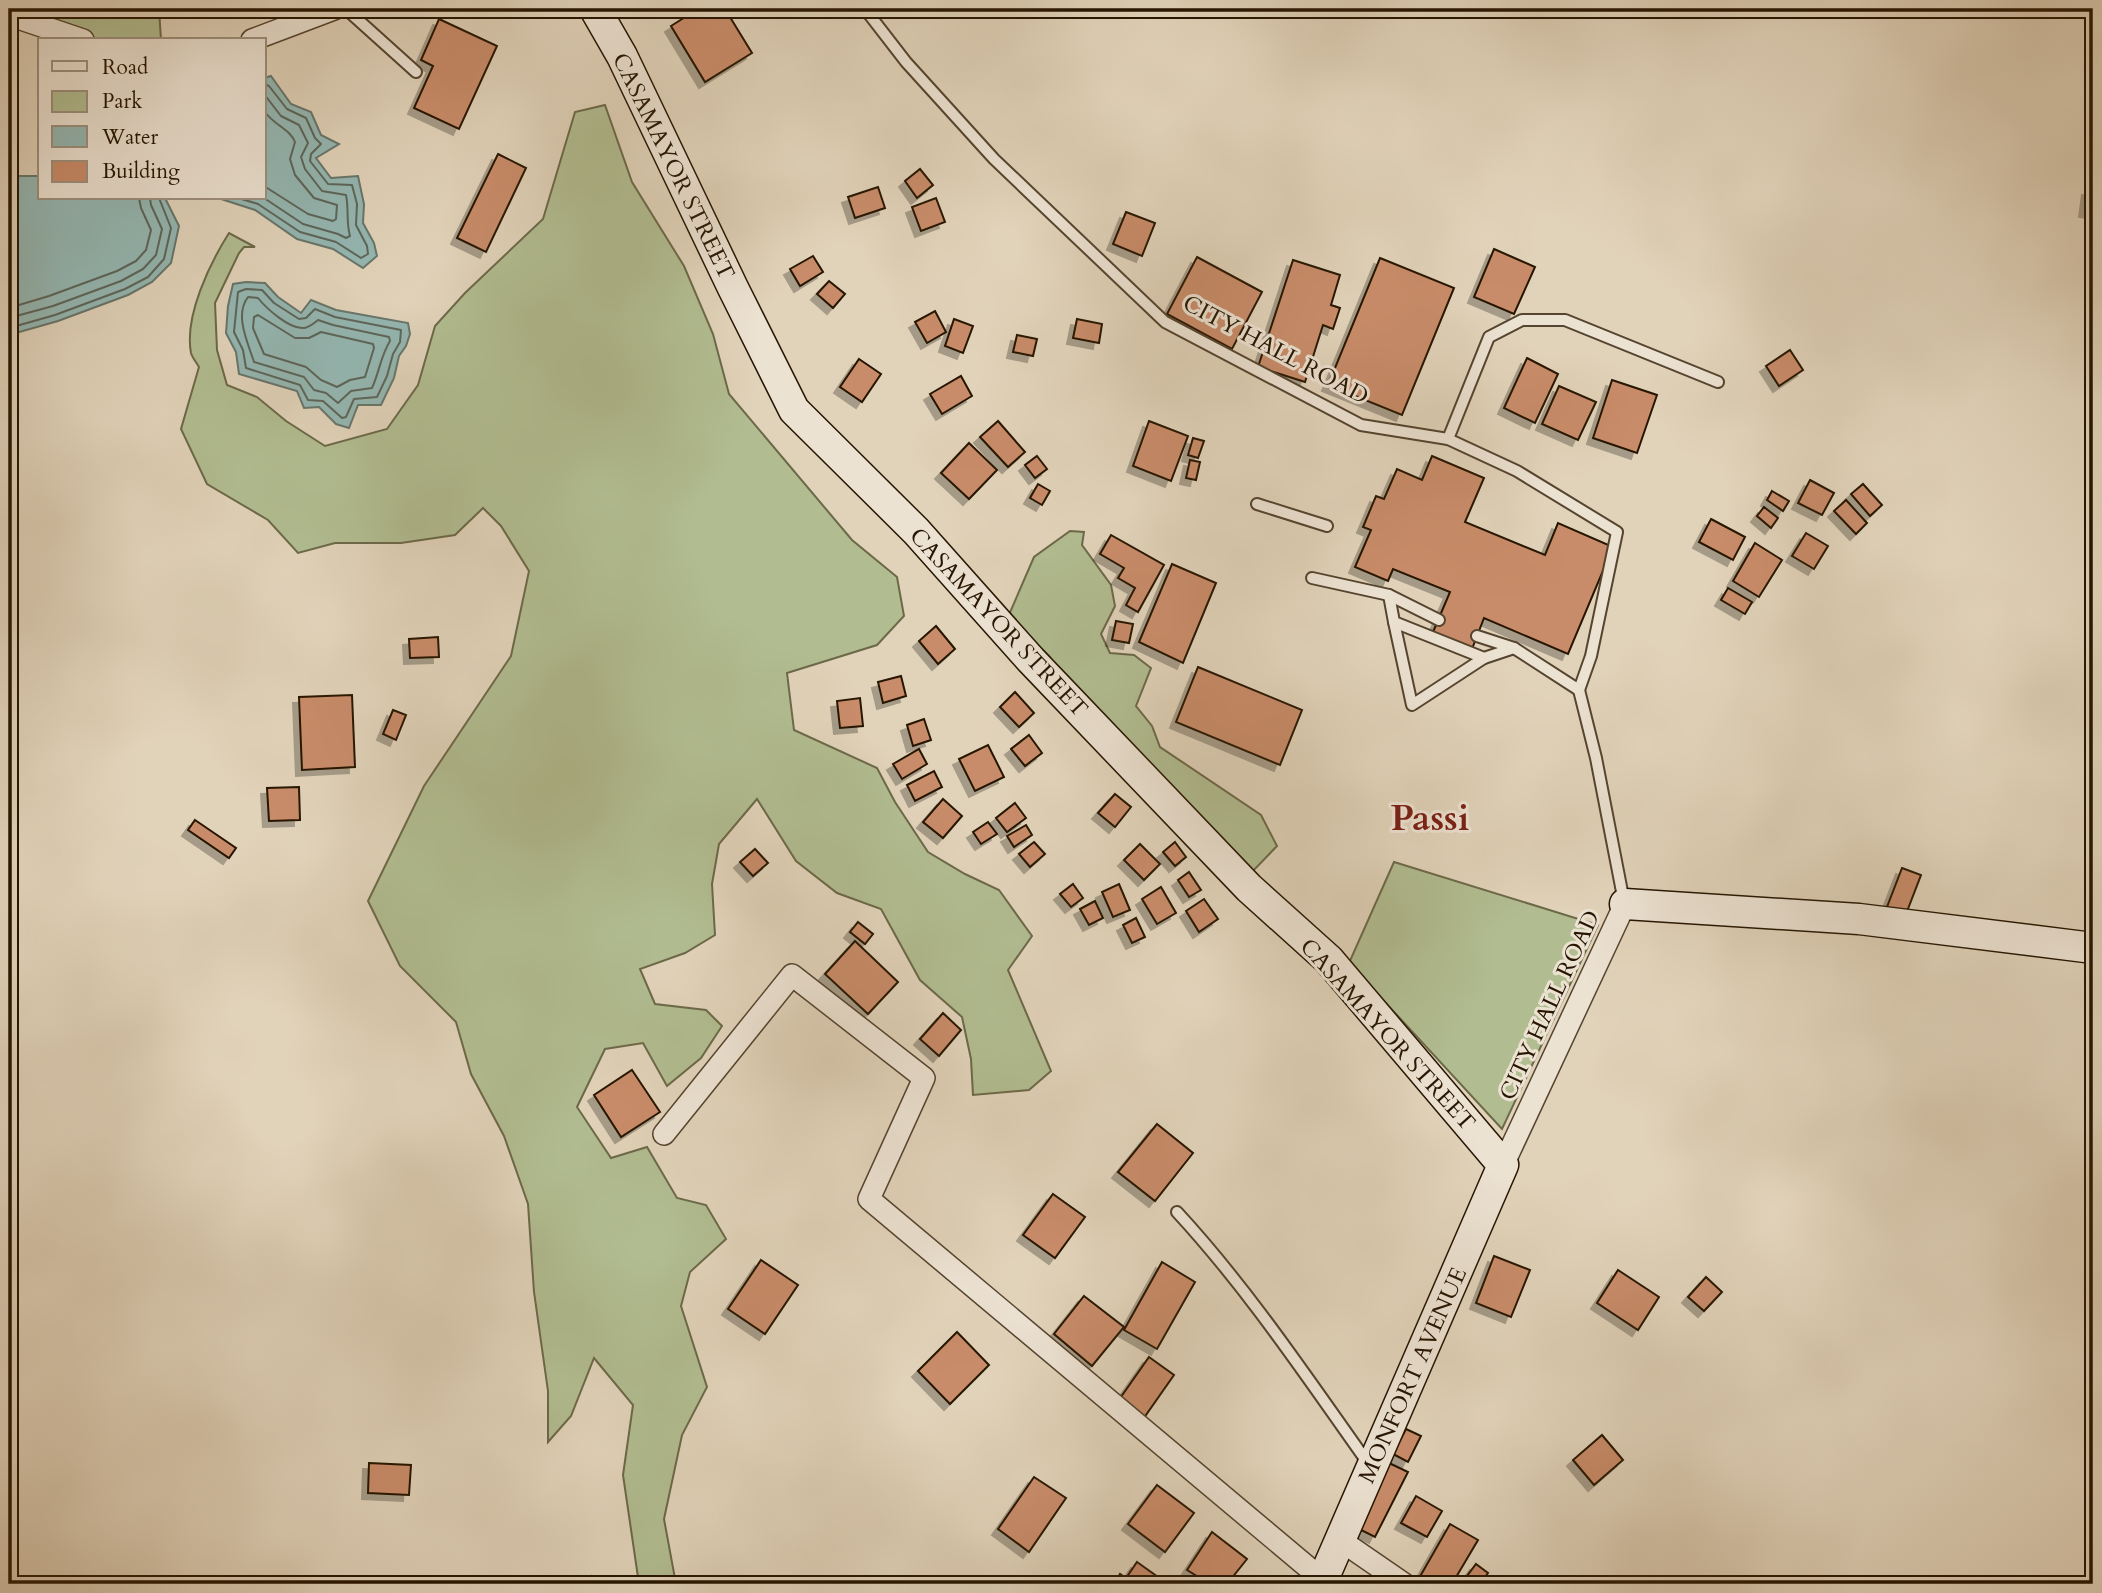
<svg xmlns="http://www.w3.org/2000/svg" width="2102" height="1593" viewBox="0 0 2102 1593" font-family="Cardo,serif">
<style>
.green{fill:#b1bd91;stroke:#6c6949;stroke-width:2}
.water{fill:#94b7b2;stroke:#68766b;stroke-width:2}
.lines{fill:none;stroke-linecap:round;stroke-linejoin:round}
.shore{stroke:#5d665a;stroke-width:2}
.building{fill:#c98c6a;stroke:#261501;stroke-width:2;filter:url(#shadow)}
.lane-casing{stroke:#55442f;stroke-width:14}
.street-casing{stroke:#55442f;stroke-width:24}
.secondary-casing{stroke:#261501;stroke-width:33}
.lane{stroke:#ece2d2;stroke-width:10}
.street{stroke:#ece2d2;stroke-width:21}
.secondary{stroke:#ece2d2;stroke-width:30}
.labels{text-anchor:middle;stroke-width:6;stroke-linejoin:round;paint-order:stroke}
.street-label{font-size:23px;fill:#261501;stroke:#ece2d2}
.town-label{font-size:37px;font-weight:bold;fill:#7a1f14;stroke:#ece2d2}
</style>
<defs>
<filter id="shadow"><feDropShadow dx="-6" dy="6" stdDeviation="0" flood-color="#0004"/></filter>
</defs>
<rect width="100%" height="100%" fill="#e1d3ba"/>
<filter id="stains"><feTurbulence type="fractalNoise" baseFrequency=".00286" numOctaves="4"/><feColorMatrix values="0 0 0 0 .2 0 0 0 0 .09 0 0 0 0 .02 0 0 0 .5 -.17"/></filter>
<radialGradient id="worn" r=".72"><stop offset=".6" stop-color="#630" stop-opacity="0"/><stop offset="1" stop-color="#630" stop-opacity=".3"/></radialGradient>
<g class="green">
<polygon points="17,9 159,9 161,40 111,40 73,35"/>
<path d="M605 105 632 182 684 266 713 334 729 394 852 540 897 577 904 616 877 645 787 673 794 730 877 768 895 802 928 852 965 874 999 890 1032 936 1008 970 1051 1071 1029 1090 973 1095 971 1059 962 1017 920 980 881 909 837 893 796 861 757 799 719 844 712 884 715 935 685 953 640 969 655 1004 706 1010 722 1026 701 1058 667 1086 643 1043 605 1049 577 1107 611 1158 647 1147 677 1198 706 1205 726 1239 690 1272 681 1306 707 1387 682 1435 664 1519 676 1584H639L623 1475 633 1405 594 1358 571 1416 548 1442V1391L534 1292 528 1204 504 1136 471 1074 456 1022 400 966 368 901 424 786 511 656 529 571 501 526 483 508 455 535 401 543H335L298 553 268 520 207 484 181 429 199 367C196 362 192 357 191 353 184 316 210 263 229 233L255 247H244L239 253 215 303 217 350 227 385 257 397 286 421 325 446 387 429 418 385 435 326 465 293 543 219 575 112Z"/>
<polygon points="1070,531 1084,532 1082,545 1111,585 1115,606 1101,634 1110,653 1134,655 1151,668 1136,706 1152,726 1160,747 1261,815 1277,846 1253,871 1234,855 1095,723 1049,656 1008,617 1034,557"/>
<polygon points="1394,862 1598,925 1502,1129 1349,963"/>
</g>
<g class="water">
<polygon points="271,76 291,104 311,112 321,135 339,144 316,158 331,178 358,176 364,204 363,223 374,243 377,256 363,268 333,249 297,239 255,210 218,198 264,198 264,78"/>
<polygon points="16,176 40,176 40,198 165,198 179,226 171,263 152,282 128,295 58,321 9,335 9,178"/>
<polygon points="246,282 265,283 278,297 301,313 311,300 336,310 408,323 410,334 406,346 399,356 394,378 381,405 358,405 349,428 336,424 319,407 304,408 297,391 239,374 236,352 226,333 228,306 233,284"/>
</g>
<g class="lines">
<g class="shore">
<path d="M264 94 281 116 299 125 308 143 301 157 305 169 322 191 346 195C349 209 346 223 350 236L346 238 338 234 303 224 264 198"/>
<path d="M264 111C275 126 290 129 295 142L290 159 295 175 314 198 337 205 336 219 333 221 308 214 264 186"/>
<polyline points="238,198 258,204 300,232 336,242 361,258 368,254 367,246 356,225 357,204 352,185 328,184 310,161 311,154 321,144 315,138 306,118 287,109 269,86 264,84"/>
<polygon points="246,289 262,290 274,303 299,319 306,318 315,309 335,317 401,330 400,342 393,354 387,376 377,397 354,399 346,417 342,418 323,401 308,400 300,385 246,368 243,350 234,332 238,292"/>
<path d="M248 297 258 298C266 308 289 329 303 328 309 328 314 323 318 320L333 325 389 337 390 341C381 355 379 373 372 388L351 391 338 403 326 393 314 390 304 377 254 362C248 343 234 315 248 297Z"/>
<polyline points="9,308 49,296 117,271 136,261 146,250 151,230 141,208 139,198"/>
<polygon points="258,315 295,338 309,338 321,332 373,344 374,348 365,377 350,380 337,387 321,380 306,367 264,354 253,328 254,317"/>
<polyline points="9,318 53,306 121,281 143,269 156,255 162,229 151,205 150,198"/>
<polyline points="9,328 55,315 125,289 148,277 164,259 171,228 159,198"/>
</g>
</g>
<g class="building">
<polygon points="698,9 725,9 752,53 705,82 671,26"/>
<polygon points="439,19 497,46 459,129 414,108 433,66 421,60"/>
<polygon points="498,154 526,168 486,252 457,238"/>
<polygon points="920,169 933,185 917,198 905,181"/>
<polygon points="878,187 885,208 855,218 848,197"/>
<polygon points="2088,189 2093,190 2093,212 2085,211"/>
<polygon points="936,198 945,222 921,231 912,207"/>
<polygon points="1126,212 1155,223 1142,256 1113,244"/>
<polygon points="1494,249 1535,267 1514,314 1474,297"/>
<polygon points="813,256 823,272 800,286 790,269"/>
<polygon points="1197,257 1262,292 1232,349 1167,314"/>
<polygon points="1380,258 1454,288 1402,415 1328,385"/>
<polygon points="1293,260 1340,275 1331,305 1340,308 1333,329 1323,325 1305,382 1258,367"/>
<polygon points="829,281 845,294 833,308 817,294"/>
<polygon points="935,311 946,332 927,343 915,322"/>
<polygon points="954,319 973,326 963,353 945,346"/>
<polygon points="1077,319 1102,324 1099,343 1073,338"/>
<polygon points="1017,335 1037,339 1033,356 1013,352"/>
<polygon points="1790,350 1803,370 1779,386 1766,366"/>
<polygon points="1527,358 1558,374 1535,423 1504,408"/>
<polygon points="859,359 881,374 862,402 840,387"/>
<polygon points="961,376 972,396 942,414 930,394"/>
<polygon points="1612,380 1657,395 1637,453 1593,438"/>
<polygon points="1559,386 1596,402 1578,440 1542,424"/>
<polygon points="998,421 1025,452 1008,467 980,437"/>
<polygon points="1149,421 1188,436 1171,481 1133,466"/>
<polygon points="1193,438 1204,441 1198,458 1188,455"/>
<polygon points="969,443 997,470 969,499 941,473"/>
<polygon points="1037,456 1047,469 1035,478 1025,465"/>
<polygon points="1432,456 1484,478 1465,522 1545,555 1558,523 1613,547 1568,654 1484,618 1472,649 1433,632 1450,592 1393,569 1388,581 1355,567 1371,530 1363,527 1376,496 1384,499 1397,469 1422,480"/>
<polygon points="1190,460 1200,462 1196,480 1186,478"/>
<polygon points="1810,480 1834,493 1822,515 1798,503"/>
<polygon points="1038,484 1050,491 1042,505 1030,498"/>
<polygon points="1863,484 1882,505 1870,516 1851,494"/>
<polygon points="1772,491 1789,501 1783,511 1767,500"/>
<polygon points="1846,500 1867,523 1856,534 1834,511"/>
<polygon points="1764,507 1778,518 1771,528 1757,516"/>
<polygon points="1711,519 1745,537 1733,560 1699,542"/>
<polygon points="1806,533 1828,546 1814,569 1792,556"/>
<polygon points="1111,535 1164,565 1138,612 1126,605 1135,588 1118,578 1124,568 1100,554"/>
<polygon points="1755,543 1782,560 1759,597 1733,581"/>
<polygon points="1172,564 1216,583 1183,663 1139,642"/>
<polygon points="1728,588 1752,602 1745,614 1721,600"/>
<polygon points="1116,621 1133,624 1129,643 1112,640"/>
<polygon points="936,626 955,649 938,664 919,641"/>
<polygon points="438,637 439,657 410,658 409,639"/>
<polygon points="1198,667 1302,710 1280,765 1176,722"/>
<polygon points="901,676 906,696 883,703 878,682"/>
<polygon points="1015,692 1034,713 1019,727 1000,707"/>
<polygon points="352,695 355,767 302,770 299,697"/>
<polygon points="860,698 863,726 840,728 837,701"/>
<polygon points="393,710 406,715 396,740 383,734"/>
<polygon points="924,719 931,740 913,746 907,725"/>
<polygon points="1029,735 1042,753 1025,766 1011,749"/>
<polygon points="988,745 1004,777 975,791 959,759"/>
<polygon points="919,749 927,764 902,779 893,764"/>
<polygon points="934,771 942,787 915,801 907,785"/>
<polygon points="299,787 300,820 269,821 267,788"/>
<polygon points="1115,794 1131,807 1115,827 1098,813"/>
<polygon points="943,799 962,816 943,838 923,822"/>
<polygon points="1015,803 1026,818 1007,832 996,818"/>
<polygon points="195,820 236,848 229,858 188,830"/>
<polygon points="988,822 997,834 981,844 973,832"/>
<polygon points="1026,825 1032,835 1014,847 1007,836"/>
<polygon points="1034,842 1045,854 1030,867 1019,854"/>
<polygon points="1175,842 1186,857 1175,866 1163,852"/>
<polygon points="1140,844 1160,864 1144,880 1124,860"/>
<polygon points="755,849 768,863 753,876 740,862"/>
<polygon points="1902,868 1921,875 1906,914 1887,907"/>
<polygon points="1189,872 1201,890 1189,897 1178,880"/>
<polygon points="1073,884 1083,898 1071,907 1060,894"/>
<polygon points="1119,884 1130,910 1113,917 1102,892"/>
<polygon points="1161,887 1176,913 1157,924 1142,899"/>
<polygon points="1204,899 1218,919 1199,932 1186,911"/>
<polygon points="1095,901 1103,918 1089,925 1080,909"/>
<polygon points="1136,918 1145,937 1132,943 1123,925"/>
<polygon points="858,922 873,934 865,944 850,932"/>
<polygon points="855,941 898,982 868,1014 825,974"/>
<polygon points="943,1013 961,1030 939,1056 920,1039"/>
<polygon points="632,1070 660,1112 621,1137 594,1095"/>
<polygon points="1157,1124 1193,1153 1155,1201 1118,1172"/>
<polygon points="1053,1194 1085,1217 1055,1258 1023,1235"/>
<polygon points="1494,1256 1530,1270 1511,1317 1476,1303"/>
<polygon points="761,1260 798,1285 765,1334 728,1309"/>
<polygon points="1162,1262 1195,1282 1157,1349 1124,1330"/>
<polygon points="1618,1270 1659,1297 1638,1330 1597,1303"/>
<polygon points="1706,1277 1722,1292 1704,1311 1688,1297"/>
<polygon points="1084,1296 1124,1327 1092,1366 1054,1334"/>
<polygon points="957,1332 989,1365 950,1404 918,1371"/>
<polygon points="1149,1357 1174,1375 1141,1422 1116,1404"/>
<polygon points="1406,1429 1421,1436 1408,1462 1393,1454"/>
<polygon points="1602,1435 1623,1460 1594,1485 1573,1460"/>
<polygon points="369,1463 411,1465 409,1495 368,1493"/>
<polygon points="1389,1463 1408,1472 1375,1537 1357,1528"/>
<polygon points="1034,1477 1066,1498 1029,1552 998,1529"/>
<polygon points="1157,1485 1194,1513 1165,1552 1128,1524"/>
<polygon points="1416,1496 1442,1511 1427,1537 1401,1523"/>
<polygon points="1450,1524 1478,1540 1452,1584 1426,1584 1418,1580"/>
<polygon points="1212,1532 1247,1559 1227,1584 1210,1584 1187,1570"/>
<polygon points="1137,1562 1158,1577 1153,1584 1114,1584 1120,1574 1126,1578"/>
<polygon points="1476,1564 1488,1573 1480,1584 1461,1584"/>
<polygon points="592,1576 622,1584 589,1584"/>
</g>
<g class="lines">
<g class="lane-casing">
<g id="lane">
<polyline points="346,9 416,72"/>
<polyline points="865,9 906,62 994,159 1165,322 1361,425 1448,439 1517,471 1617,532 1591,656 1579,690"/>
<polyline points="1448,439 1489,337 1522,320 1565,320 1718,382"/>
<polyline points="1257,504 1327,526"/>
<polyline points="1312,578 1389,595 1439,620"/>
<polyline points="1389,595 1394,622 1484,658 1514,648"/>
<polyline points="1394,622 1412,705 1484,658"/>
<polyline points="1477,636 1514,648 1579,690"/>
<polyline points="1579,690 1596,758 1624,902"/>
<path d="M1177 1212C1249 1290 1308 1379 1370 1466"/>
</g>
</g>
<g class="street-casing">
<g id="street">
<polyline points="9,15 83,40"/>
<polyline points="252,40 334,9"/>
<polyline points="664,1134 792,975 924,1078 869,1199 1323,1580"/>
<polyline points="1503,1165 1625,904"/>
<polyline points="1340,1540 1404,1584"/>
</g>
</g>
<g class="secondary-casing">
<g id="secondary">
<polyline points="595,9 622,56 733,288 794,410 916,531 1031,660 1249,888 1329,960 1503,1165 1321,1584"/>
<polyline points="1625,904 1859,919 2093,948"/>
</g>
</g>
<use href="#lane" class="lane"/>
<use href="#street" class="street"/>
<use href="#secondary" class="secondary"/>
</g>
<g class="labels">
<g class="street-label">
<text transform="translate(674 166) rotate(64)" y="8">CASAMAYOR STREET</text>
<text transform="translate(1276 349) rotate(28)" y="8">CITY HALL ROAD</text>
<text transform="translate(999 622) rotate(47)" y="8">CASAMAYOR STREET</text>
<text transform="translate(1549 1005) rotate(-65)" y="8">CITY HALL ROAD</text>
<text transform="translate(1388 1034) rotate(48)" y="8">CASAMAYOR STREET</text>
<text transform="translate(1412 1375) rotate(-66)" y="8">MONFORT AVENUE</text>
</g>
<g class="town-label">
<text x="1430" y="830">Passi</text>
</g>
</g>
<rect width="2102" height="1593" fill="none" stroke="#e1d3ba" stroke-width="35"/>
<rect x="10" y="10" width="2081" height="1572" fill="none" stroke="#261501" stroke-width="3.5"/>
<rect x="18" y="18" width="2067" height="1558" fill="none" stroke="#261501" stroke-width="2"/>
<rect x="38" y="38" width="228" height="161" fill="#ece2d2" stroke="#9d907e" stroke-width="2"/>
<rect x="52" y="61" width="35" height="10" fill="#ece2d2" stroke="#9d907e" stroke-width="2"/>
<text x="102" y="74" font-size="21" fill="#261501">Road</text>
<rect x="52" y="91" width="35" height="21" fill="#b1bd91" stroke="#9d907e" stroke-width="2"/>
<text x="102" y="108" font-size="21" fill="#261501">Park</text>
<rect x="52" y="126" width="35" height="21" fill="#94b7b2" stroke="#9d907e" stroke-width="2"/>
<text x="102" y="144" font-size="21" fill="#261501">Water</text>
<rect x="52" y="161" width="35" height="21" fill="#c98c6a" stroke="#9d907e" stroke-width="2"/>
<text x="102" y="178" font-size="21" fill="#261501">Building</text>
<rect width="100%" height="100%" filter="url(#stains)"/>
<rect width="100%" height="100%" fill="url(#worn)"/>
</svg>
